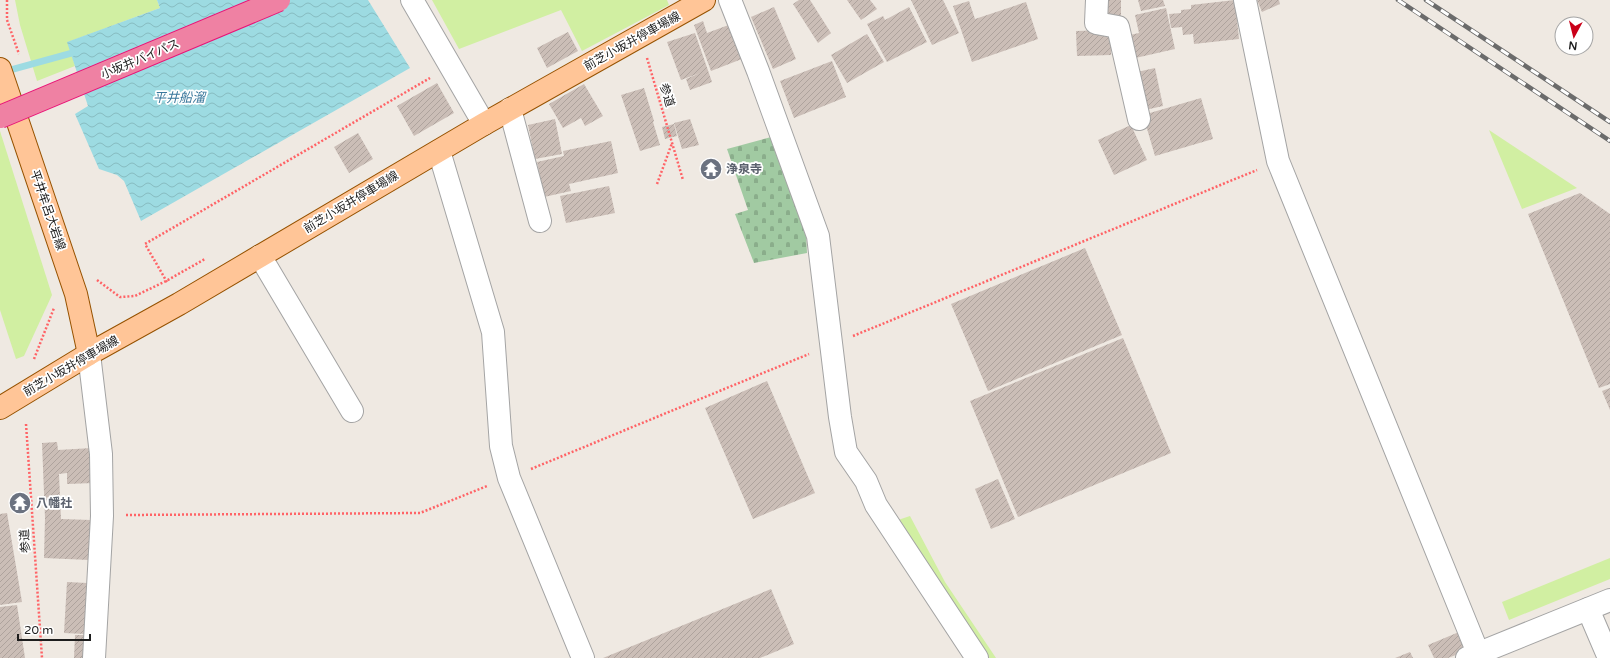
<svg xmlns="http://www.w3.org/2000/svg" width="1610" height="658" viewBox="0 0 1610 658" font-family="'Varela Round','Noto Sans JP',sans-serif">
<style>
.grass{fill:#d1efa2}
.cemetery{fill:url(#cemetery-stones)}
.water{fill:url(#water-waves)}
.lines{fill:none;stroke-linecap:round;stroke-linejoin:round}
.stream{stroke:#9ddbe2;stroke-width:7}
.building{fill:url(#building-hatch)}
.minor-casing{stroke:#a4a4a4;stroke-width:24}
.major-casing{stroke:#965200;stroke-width:24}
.path{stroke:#ff6366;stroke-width:2.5;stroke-dasharray:2 2;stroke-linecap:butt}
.minor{stroke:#fff;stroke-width:22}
.major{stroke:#ffc597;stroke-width:22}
.rail-casing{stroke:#6b6b6b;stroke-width:4.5}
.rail{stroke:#fff;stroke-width:3;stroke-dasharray:9;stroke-linecap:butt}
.highway-bridge-casing{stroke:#e91377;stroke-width:24;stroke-linecap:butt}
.highway-bridge{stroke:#ef81a3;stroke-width:22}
.labels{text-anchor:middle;stroke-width:3.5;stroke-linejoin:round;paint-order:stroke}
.street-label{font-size:12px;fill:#1d1d1d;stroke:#fff}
.worship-label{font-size:12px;font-weight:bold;fill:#5b616d;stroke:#fff;text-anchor:start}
.water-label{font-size:13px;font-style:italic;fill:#3a789c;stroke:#fff}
</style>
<defs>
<pattern id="cemetery-stones" width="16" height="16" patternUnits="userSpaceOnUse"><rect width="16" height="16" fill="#a1caa2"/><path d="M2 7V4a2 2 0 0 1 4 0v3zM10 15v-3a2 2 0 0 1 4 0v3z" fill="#8aad8b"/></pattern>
<pattern id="water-waves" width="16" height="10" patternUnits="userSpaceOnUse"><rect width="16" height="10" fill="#9ddbe2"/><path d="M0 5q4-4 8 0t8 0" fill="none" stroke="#87bcc1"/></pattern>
<pattern id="building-hatch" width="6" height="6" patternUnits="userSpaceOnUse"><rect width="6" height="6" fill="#cbbeb7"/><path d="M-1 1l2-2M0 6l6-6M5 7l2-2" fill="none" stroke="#aea39d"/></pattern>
</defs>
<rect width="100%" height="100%" fill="#efe9e2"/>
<g class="grass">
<polygon points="15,0 157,0 160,8 68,42 75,66 37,81 20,25"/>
<polygon points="432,0 667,0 669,5 582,51 561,10 459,49"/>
<polygon points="1489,130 1577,188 1522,209"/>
<polygon points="0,131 52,295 24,356 16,359 0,310"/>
<polygon points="910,516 945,582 996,658 989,658 898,520"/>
<polygon points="1610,558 1610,579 1509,620 1502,602"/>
</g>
<polygon class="cemetery" points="771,137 806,232 807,253 754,263 735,214 748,210 727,149"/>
<polygon class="water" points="157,0 368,0 410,68 141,221 124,181 117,175 99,169 75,114 88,106 67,42 160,8"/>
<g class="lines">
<polyline class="stream" points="3,72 72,53"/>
</g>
<g class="building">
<polygon points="799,0 810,0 831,33 818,43 793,4"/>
<polygon points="847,0 870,0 877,9 861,20"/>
<polygon points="911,0 943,0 959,33 932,45"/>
<polygon points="1103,0 1121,0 1121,20 1102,19"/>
<polygon points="1138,0 1163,0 1165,6 1141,11"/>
<polygon points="1235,0 1239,39 1194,44 1193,34 1183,35 1182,27 1171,28 1169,14 1181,13 1181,10 1191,9 1191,5"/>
<polygon points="1257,0 1279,0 1280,4 1262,12"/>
<polygon points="969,1 975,19 1026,2 1038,39 972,62 953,6"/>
<polygon points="774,7 796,59 773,69 751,17"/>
<polygon points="909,7 927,42 887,62 867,24 883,16 885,20"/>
<polygon points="1166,8 1175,49 1131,59 1125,36 1139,33 1135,15"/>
<polygon points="703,21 707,33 734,23 747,57 711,71 694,25"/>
<polygon points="1111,30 1111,55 1077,56 1076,31"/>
<polygon points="568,32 578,51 547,68 537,48"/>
<polygon points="695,33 712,82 690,90 686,79 700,73 681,80 667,42"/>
<polygon points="867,34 884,62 847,83 831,55"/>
<polygon points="832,61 846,97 794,118 780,81"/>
<polygon points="1155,68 1163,106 1145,110 1137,72"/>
<polygon points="437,83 454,113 414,136 397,106"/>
<polygon points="584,84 603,116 585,126 581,118 563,128 549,104"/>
<polygon points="644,88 654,121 653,122 660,145 640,151 621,95"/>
<polygon points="1201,98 1213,139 1155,156 1143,115"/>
<polygon points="555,119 562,154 535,159 528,125"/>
<polygon points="690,119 699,145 682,149 674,123"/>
<polygon points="674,124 677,136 665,139 662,127"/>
<polygon points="1131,125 1147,160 1114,175 1098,140"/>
<polygon points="358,133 373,159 349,173 334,147"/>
<polygon points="611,141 618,173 569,184 571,191 544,197 537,162 564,156 563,151"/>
<polygon points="609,186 615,213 566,223 560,196"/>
<polygon points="1580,193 1610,214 1610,384 1599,388 1528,214"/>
<polygon points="1085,248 1122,335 988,391 951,304"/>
<polygon points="1123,338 1171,453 1018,517 970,401"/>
<polygon points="767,381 815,493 753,519 705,408"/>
<polygon points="1610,388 1610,410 1602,391"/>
<polygon points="57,442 58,450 92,448 94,483 67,484 67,473 59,474 61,519 91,520 89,560 44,558 45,518 42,443"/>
<polygon points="998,479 1015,519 991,529 975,489"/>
<polygon points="7,513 22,602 0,605 0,514"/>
<polygon points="67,582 87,583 84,634 64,633"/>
<polygon points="771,589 794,644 760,658 603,658"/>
<polygon points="17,605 25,658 0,658 0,607"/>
<polygon points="1459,632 1466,651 1448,658 1434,658 1428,645"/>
<polygon points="75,635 84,635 83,658 74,658"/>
<polygon points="1410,652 1413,658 1395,658"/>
</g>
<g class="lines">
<g class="minor-casing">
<g id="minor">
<polyline points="412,0 484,124"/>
<polyline points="730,0 758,71 818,236 840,417 846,452 866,481 876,505 977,658"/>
<polyline points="1097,0 1096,23 1118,27 1139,119"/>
<polyline points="1245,0 1278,161 1478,653"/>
<polyline points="510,109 540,221"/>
<polyline points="439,151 493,332 501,446 509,478 583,658"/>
<polyline points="260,256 352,411"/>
<polyline points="89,354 101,454 102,516 94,658"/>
<polyline points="1588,609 1609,658"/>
<polyline points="1467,658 1610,600"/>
</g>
</g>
<g class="major-casing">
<g id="major">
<polyline points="0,69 76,294 89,354"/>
<polyline points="0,408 89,354 179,304 484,124 704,0"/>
</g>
</g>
<g class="path">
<polyline points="7,0 7,20 19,54"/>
<polyline points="647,58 683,180"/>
<polyline points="657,184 672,143"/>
<polyline points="97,280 120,297 135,296 166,281 205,259"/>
<polyline points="167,282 145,244 430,78"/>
<polyline points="853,336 1257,170"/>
<polyline points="34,359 54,308"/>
<polyline points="26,424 42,658"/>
<polyline points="531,469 809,354"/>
<polyline points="126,515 420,513 487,486"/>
</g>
<use href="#minor" class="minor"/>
<use href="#major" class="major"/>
<g class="rail-casing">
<g id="rail">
<polyline points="1398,0 1610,141"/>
<polyline points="1426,0 1610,122"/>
</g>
</g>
<use href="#rail" class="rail"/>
<g class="highway-bridge-casing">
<polyline id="highway-bridge" points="0,117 279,0"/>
</g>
<use href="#highway-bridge" class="highway-bridge"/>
</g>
<defs>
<g id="temple-disc" transform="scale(1.15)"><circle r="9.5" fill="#6b7280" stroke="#fff"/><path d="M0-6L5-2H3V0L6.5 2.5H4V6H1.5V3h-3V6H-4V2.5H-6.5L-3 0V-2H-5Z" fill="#fff"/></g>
</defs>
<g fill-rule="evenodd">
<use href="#temple-disc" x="711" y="169"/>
<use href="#temple-disc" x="20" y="503"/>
</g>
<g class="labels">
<g class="street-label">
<text transform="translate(632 41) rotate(-29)" y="4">前芝小坂井停車場線</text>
<text transform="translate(140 59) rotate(-23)" y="4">小坂井バイパス</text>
<text transform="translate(667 95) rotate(73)" y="4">参道</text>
<text transform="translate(351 202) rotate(-31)" y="4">前芝小坂井停車場線</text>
<text transform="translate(48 210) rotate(71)" y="4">平井牟呂大岩線</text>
<text transform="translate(71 366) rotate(-30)" y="4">前芝小坂井停車場線</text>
<text transform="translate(25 541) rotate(-94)" y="4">参道</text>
</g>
<g class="worship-label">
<text x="726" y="173">浄泉寺</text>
<text x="36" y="507">八幡社</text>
</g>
<g class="water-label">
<text x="179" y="102">平井船溜</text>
</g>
</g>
<g transform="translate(1574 36) rotate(187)"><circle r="19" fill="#ffffff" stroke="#a5a5a5"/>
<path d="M0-3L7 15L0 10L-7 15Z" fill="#ca0019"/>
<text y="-6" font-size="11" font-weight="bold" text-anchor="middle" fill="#1d1d1d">N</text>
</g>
<path d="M18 634v6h72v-6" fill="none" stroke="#1d1d1d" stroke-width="2"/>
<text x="24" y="634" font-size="12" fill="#1d1d1d" stroke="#ffffff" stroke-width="3" paint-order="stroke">20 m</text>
</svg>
